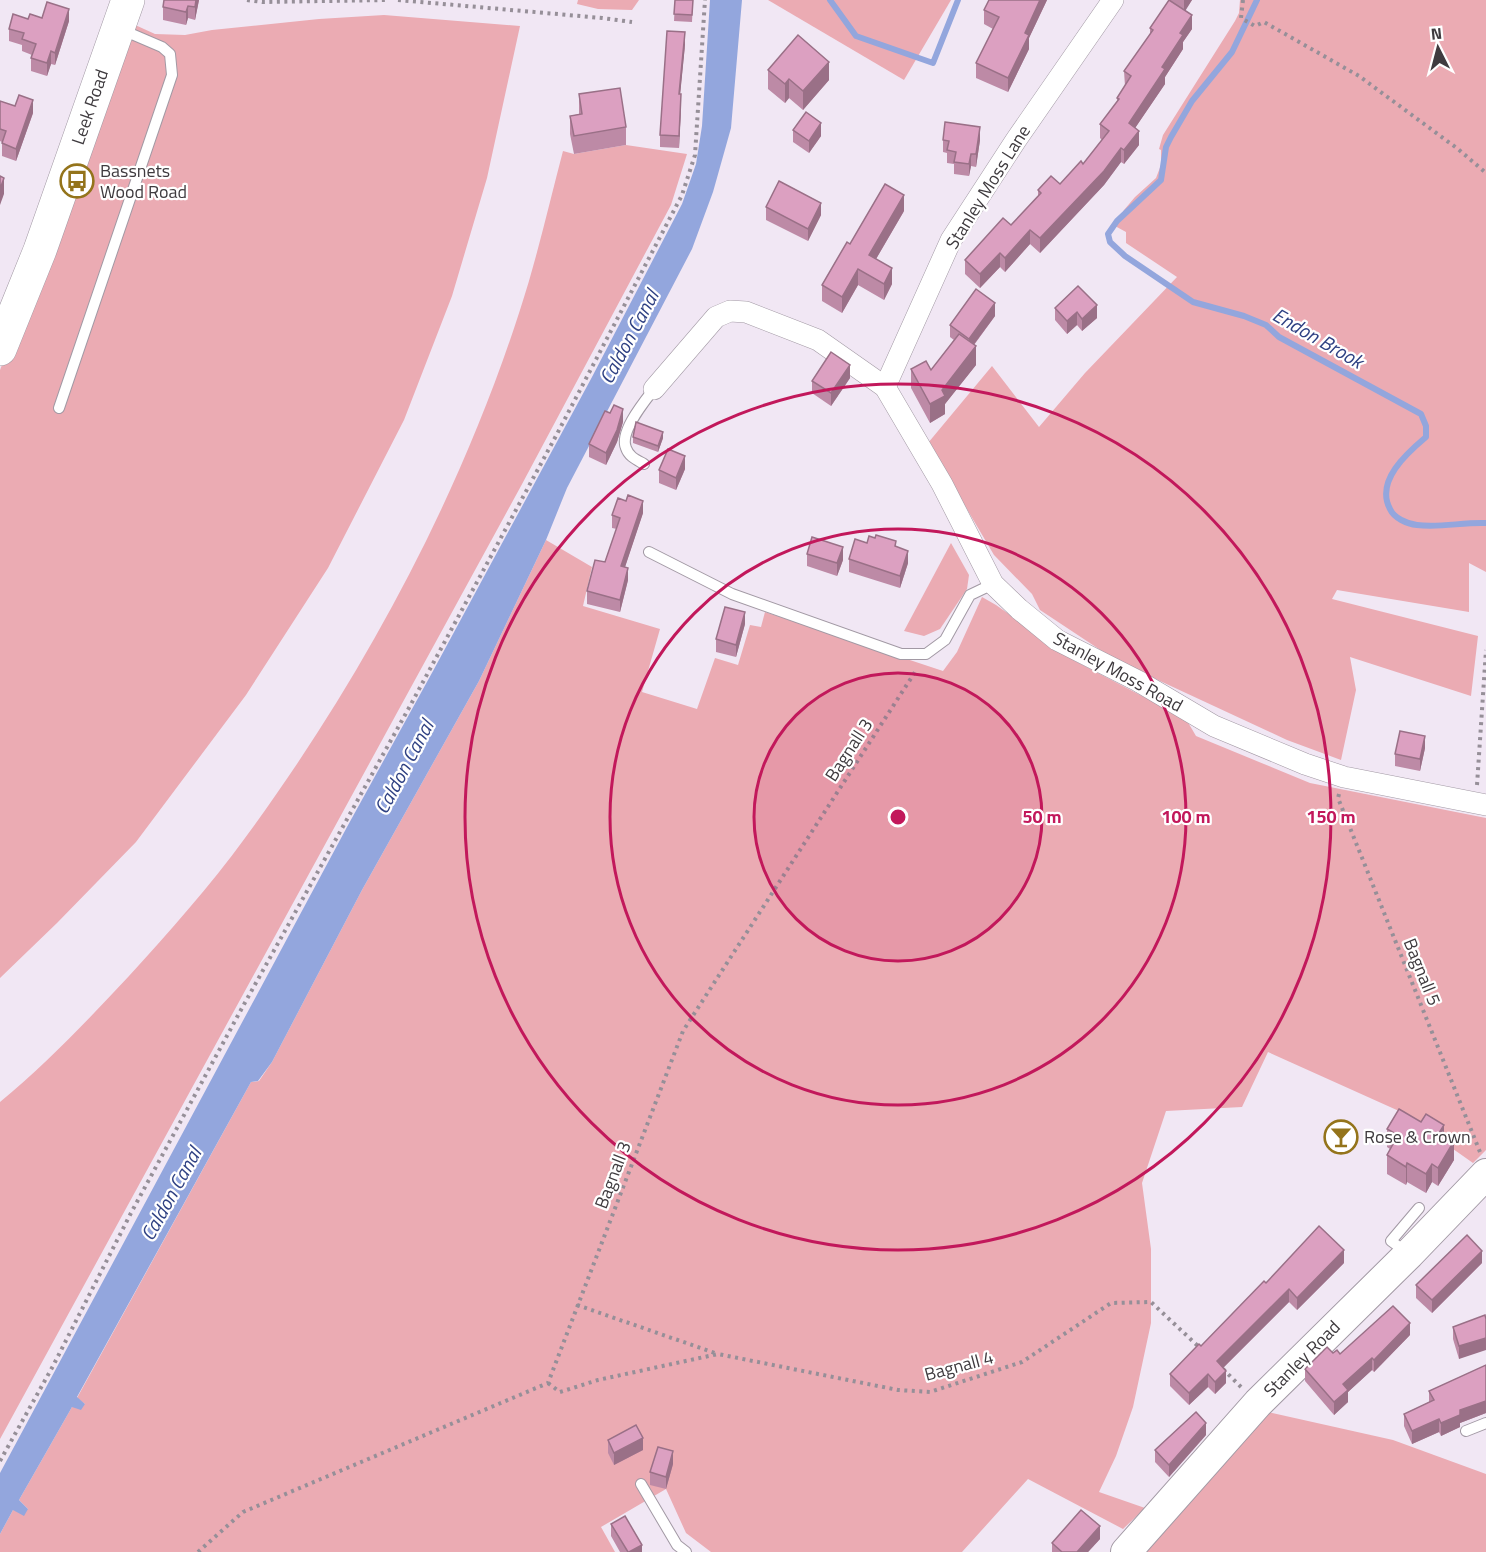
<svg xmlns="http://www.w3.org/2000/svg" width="1486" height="1552" viewBox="0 0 1486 1552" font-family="'Titillium Web',sans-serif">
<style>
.green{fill:#ebabb3}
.water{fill:#93a6dd}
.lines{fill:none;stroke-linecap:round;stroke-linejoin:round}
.stream{stroke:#93a6dd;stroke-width:6}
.lane-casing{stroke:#a299a4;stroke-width:12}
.street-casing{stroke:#a299a4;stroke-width:22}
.secondary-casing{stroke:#a299a4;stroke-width:32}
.highway-casing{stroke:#a299a4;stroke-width:34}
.path{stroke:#968f98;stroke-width:4;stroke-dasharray:3 4.5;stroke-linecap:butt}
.lane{stroke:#fff;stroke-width:10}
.street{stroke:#fff;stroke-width:21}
.secondary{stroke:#fff;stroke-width:30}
.highway{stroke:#fff;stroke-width:33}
.wall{fill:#bd8aa6}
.shaded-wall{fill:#9a7087}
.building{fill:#dca0c1;stroke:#9a7087;stroke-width:1.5}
.ring{fill:none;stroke:#c2185b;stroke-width:3}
.labels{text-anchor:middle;stroke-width:4.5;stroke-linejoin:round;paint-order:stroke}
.street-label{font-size:18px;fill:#3f3b3f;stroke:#fff}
.poi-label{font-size:18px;fill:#3f3b3f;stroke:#fff;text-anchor:start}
.water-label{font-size:20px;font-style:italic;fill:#2f4183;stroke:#fff}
.centre{fill:#c2185b;stroke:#fff;stroke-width:3}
.ring-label{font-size:18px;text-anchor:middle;font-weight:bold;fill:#c2185b;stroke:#fff;stroke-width:4.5;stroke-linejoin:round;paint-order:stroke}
</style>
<rect width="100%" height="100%" fill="#f1e7f4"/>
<g class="green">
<polygon points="578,0 639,0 632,10 598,9 577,4"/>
<polygon points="768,0 951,0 904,80"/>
<polygon points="1240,0 1486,0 1486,572 1469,563 1469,612 1337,590 1332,599 1478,636 1471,696 1350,657 1356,690 1341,760 1287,740 1117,661 1040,610 1032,594 994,555 928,443 992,366 1039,427 1085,373 1177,277 1126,243 1126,232 1115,226 1124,210 1135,197 1156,178 1161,165 1161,150 1159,149 1163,135 1235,21 1239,13"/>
<polygon points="384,15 520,26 487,178 452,296 404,420 328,568 246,695 136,842 57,923 0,978 0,370 133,24 155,34 185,35 212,30 319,19"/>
<path d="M626 145 687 154 671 205 521 486 0 1439V1102C46 1064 88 1020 129 976 169 932 210 886 245 838 362 679 460 497 520 310 537 258 549 204 563 151L574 154Z"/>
<polygon points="546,540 592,567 583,606 660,629 642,692 697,709 715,658 738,665 750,625 761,627 765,612 943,671 957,652 982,597 996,605 1075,661 1186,719 1196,736 1310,783 1486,818 1486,1150 1473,1163 1399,1111 1268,1052 1242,1107 1166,1111 1142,1183 1151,1249 1151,1323 1133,1407 1116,1456 1099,1492 1145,1508 1123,1529 1028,1479 962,1552 711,1552 686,1533 666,1489 601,1527 615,1552 0,1552 0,1534 13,1510 28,1509 19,1500 72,1407 85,1404 77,1398 251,1082 259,1081 272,1062 362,890 479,681"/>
<polygon points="951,543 969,575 967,589 940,629 924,636 904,631"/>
<polygon points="1268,1412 1393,1440 1486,1474 1486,1552 1145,1552"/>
</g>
<polygon class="water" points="710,0 742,0 731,128 713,192 692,249 567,488 546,540 479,681 362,890 272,1062 258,1081 251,1082 77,1397 85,1404 81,1410 72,1407 19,1500 28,1509 24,1516 13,1510 0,1534 0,1473 347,827 433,671 592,377 682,204 696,164 702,126"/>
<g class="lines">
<g class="stream">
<polyline points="830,0 856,36 933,63 958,0"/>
<path d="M1257 0 1232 52 1192 101 1171 137 1166 147 1161 180 1117 221 1108 234 1110 242 1125 256 1193 302 1244 316 1266 325 1279 337 1421 414 1426 426V437C1407 453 1375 481 1390 509 1394 518 1407 524 1417 525 1440 528 1463 522 1486 523"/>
</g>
<g class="lane-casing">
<g id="lane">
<polyline points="59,408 172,75 170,54 162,47 120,29"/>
<path d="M644 464C637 460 629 457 626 448 619 432 644 402 654 389"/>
<polyline points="649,552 732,594 901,654 926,654 945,640 970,595 993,584"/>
<polyline points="1409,1254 1391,1241 1419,1208"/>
<polyline points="1466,1431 1486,1423"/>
<polyline points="641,1484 677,1545 686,1552"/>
</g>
</g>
<g class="street-casing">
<g id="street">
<polyline points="885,387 951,240 1016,140 1113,0"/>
<polyline points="654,389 716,317 730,311 746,312 818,340 885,387 942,484 993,584 1019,609 1057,640 1138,681 1214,726 1305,764 1344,777 1486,805"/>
</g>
</g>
<g class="secondary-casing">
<polyline id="secondary" points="1126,1552 1258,1403 1409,1254 1486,1174"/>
</g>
<g class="highway-casing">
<polyline id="highway" points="0,349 40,250 128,0"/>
</g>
<g class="path">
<polyline points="247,0 262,2 388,0"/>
<polyline points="398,0 602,18 632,22"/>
<polyline points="1243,0 1241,18 1255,26 1264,22 1359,76 1458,149 1486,173"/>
<polyline points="1477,785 1486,650"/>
<polyline points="1339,794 1338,798 1480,1152"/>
<polyline points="577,1305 715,1353"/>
<polyline points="1223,1369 1241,1387"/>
<polyline points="548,1383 560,1392 598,1380 718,1354 898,1390 930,1392 1022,1362 1111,1303 1151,1302 1200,1348"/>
<polyline points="0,1461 53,1366 131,1213 242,1008 410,706 557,434 682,195 695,155 705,0"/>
<polyline points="198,1552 243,1512 548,1383 683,1031 917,669"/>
</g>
<use href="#lane" class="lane"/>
<use href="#street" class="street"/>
<use href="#secondary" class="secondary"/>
<use href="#highway" class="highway"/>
</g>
<g class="wall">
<polygon points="164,0 199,0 195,20 188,18 186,25 163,20 163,7"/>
<polygon points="675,0 693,0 692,22 674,21"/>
<polygon points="989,0 1047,0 1029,38 1029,49 1008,92 976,78 976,63 993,29 984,24 984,10"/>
<polygon points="1169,0 1192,0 1185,10 1192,29 1183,42 1183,49 1165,77 1165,84 1135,128 1139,145 1124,164 1121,162 1104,185 1040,253 1030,244 1005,272 1000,267 980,288 965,274 965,260 1011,225 1038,196 1038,190 1060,184 1083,164 1102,140 1100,138 1100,124 1117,102 1117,98 1125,86 1124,71 1150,35 1150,28"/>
<polygon points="42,18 69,21 55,65 51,64 47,76 31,71 31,58 32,55 22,51 22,45 9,41 9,29 28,19"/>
<polygon points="685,45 680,94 681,106 679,148 660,147 660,135"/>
<polygon points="768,70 829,80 803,110 789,98 785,103 768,89"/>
<polygon points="579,94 626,127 626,145 574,154 570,134 570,116 579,114"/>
<polygon points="0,101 33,113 16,161 2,156 2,142 0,141"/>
<polygon points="793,130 821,136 809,153 793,142"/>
<polygon points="943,140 980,140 976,167 971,166 969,176 954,174 954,164 947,163 947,153 943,152"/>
<polygon points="766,207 821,215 808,241 766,220"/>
<polygon points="904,211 876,259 892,284 884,300 858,285 842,313 822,301 822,285 850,244"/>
<polygon points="1055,308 1097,318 1082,331 1077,325 1067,334 1055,320"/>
<polygon points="995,316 974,345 976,365 945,404 945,414 930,423 911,388 911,369 931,370 954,340 950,337 950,325"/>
<polygon points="850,378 831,406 812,393 812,381"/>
<polygon points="623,422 617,442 606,465 589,457 589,444"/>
<polygon points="633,437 663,438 658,452 633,443"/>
<polygon points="685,469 676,490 659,483 659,470"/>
<polygon points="643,513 625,567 628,580 620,612 587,604 587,591 605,562 617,529 612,528 612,515"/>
<polygon points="867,543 896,547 908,563 900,588 849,572 849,559"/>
<polygon points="807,554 843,560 837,576 807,566"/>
<polygon points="745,624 736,657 716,652 716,639"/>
<polygon points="1425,748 1420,771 1395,766 1395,754"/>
<polygon points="1387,1129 1444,1136 1454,1160 1438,1186 1432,1182 1426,1193 1407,1182 1406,1185 1387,1174 1387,1155 1390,1149 1387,1147"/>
<polygon points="1344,1263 1297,1310 1289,1302 1223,1368 1226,1383 1215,1394 1208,1387 1189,1405 1170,1386 1170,1374 1201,1346 1266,1283"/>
<polygon points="1482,1263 1432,1313 1416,1298 1416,1285"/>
<polygon points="1485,1315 1459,1359 1453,1339 1453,1327"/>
<polygon points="1410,1335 1374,1372 1372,1370 1348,1392 1348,1402 1334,1415 1305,1381 1305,1369 1333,1353 1340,1354"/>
<polygon points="1486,1365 1486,1413 1460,1423 1460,1427 1441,1436 1439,1432 1412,1444 1404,1426 1404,1414 1429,1402 1429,1391"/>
<polygon points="1206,1435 1169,1477 1155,1462 1155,1450"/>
<polygon points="608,1440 643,1450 614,1465 608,1453"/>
<polygon points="673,1464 666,1489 650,1485 650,1472"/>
<polygon points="611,1524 642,1552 620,1552 611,1536"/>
<polygon points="1100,1539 1088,1552 1052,1552 1052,1543"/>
</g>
<g class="shaded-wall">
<polygon points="196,0 199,0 195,20 195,7"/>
<polygon points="1040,0 1047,0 1029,38 1029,49 1008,92 1008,78 1025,33"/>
<polygon points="1184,0 1192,0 1184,13"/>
<polygon points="188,6 188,18 186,25 186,12"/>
<polygon points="69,9 69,21 55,65 55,53"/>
<polygon points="1192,15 1192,29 1183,42 1183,49 1165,77 1165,84 1129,137 1129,123 1162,67 1180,33"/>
<polygon points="685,32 685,45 679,106 679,94"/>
<polygon points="51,51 51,64 47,76 47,63"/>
<polygon points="829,62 829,80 803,110 803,91"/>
<polygon points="789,79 789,98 785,103 785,84"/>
<polygon points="681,94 681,106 679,148 679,136"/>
<polygon points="33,100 33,113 16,161 16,149"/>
<polygon points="821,123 821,136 809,153 809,141"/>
<polygon points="980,127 980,140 976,167 976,154"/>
<polygon points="1139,131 1139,145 1124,164 1124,150"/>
<polygon points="1121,148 1121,162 1104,185 1040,253 1040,238"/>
<polygon points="971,154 971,166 969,176 969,164"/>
<polygon points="4,178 4,194 0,205 0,189"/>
<polygon points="904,195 904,211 869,271 869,255"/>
<polygon points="821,203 821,215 808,241 808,229"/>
<polygon points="1030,230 1030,244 1005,272 1005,258"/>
<polygon points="1000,253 1000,267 980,288 980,274"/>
<polygon points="892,268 892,284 884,300 884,284"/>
<polygon points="858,269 858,285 842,313 842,297"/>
<polygon points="995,303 995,316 969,351 969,339"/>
<polygon points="1097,305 1097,318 1082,331 1082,319"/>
<polygon points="1077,312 1077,325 1067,334 1067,321"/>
<polygon points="976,346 976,365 945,404 945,414 930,423 930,404"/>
<polygon points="850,365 850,378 831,406 831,393"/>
<polygon points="623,409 623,422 617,442 606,465 606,453"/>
<polygon points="663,432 663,438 658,452 658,446"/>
<polygon points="685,456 685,469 676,490 676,478"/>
<polygon points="643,501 643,513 621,579 621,566"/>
<polygon points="843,547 843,560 837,576 837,563"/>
<polygon points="908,551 908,563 900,588 900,576"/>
<polygon points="628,568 628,580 620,612 620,600"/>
<polygon points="745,612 745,624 736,657 736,645"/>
<polygon points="1425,736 1425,748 1420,771 1420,759"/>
<polygon points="1444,1125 1444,1144 1439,1133"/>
<polygon points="1454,1141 1454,1160 1438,1186 1438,1168"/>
<polygon points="1407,1163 1407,1182 1406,1185 1406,1167"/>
<polygon points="1432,1164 1432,1182 1426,1193 1426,1174"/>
<polygon points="1344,1250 1344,1263 1297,1310 1297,1298"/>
<polygon points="1482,1251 1482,1263 1432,1313 1432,1300"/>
<polygon points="1289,1289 1289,1302 1217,1374 1217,1361"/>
<polygon points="1410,1323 1410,1335 1374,1372 1374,1360"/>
<polygon points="1486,1338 1486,1350 1459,1359 1459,1346"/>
<polygon points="1372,1358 1372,1370 1348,1392 1348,1402 1334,1415 1334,1402 1343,1384"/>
<polygon points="1226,1371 1226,1383 1215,1394 1215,1382"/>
<polygon points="1208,1374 1208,1387 1189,1405 1189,1393"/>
<polygon points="1486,1401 1486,1413 1460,1423 1460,1427 1441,1436 1441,1423 1460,1410"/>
<polygon points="1439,1419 1439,1432 1412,1444 1412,1431"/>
<polygon points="1206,1423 1206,1435 1169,1477 1169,1465"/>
<polygon points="643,1438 643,1450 614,1465 614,1453"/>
<polygon points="673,1451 673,1464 666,1489 666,1477"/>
<polygon points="1100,1526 1100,1539 1088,1552 1077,1552"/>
<polygon points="642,1545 642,1552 629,1552"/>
</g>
<g class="building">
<polygon points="164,0 196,0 195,7 188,6 186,12 163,7"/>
<polygon points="675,0 693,0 692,15 674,14"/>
<polygon points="989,0 1040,0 1025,33 1029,35 1008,78 976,63 999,17 984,10"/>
<polygon points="1169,0 1192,15 1180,33 1183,35 1162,67 1165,69 1129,123 1139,131 1124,150 1121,148 1104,171 1040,238 1030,230 1005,258 1000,253 980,274 965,260 1003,218 1011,225 1041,193 1038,190 1051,176 1060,184 1081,161 1083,164 1109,131 1100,124 1119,99 1117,98 1131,76 1124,71 1153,30 1150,28"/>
<polygon points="47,2 69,9 55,53 51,51 47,63 31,58 36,44 22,39 24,33 9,29 13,14 28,19 30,14 42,18"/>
<polygon points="667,31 685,32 679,94 681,94 679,136 660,135"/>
<polygon points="798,35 829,62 803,91 789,79 785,84 768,70"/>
<polygon points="620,88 626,127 574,136 570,116 582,114 579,94"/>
<polygon points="19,95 33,100 16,149 2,143 6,131 0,129 0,101 15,106"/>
<polygon points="806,112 821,123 809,141 793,130"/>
<polygon points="945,122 980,127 976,154 971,154 969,164 954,162 956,152 947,150 949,141 943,140"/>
<polygon points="0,176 4,178 0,189"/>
<polygon points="779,181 821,203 808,229 766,207"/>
<polygon points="885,184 904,195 869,255 892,268 884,284 858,269 842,297 822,285 847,242 850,244"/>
<polygon points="1078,286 1097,305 1082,319 1077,312 1067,321 1055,308"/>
<polygon points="976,289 995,303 969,339 950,325"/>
<polygon points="959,334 976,346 942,390 945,396 930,404 911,369 926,361 931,370"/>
<polygon points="831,352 850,365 831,393 812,381"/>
<polygon points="614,405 623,409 617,430 606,453 589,444 605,411 610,413"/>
<polygon points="636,422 663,432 658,446 633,437"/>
<polygon points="668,449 685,456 676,478 659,470"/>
<polygon points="628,495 643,501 621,566 628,568 620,600 587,591 595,560 605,562 620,518 612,515 618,498 626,501"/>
<polygon points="876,535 896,541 895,546 908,551 900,576 849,559 855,539 867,543 869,536 875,538"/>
<polygon points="812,537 843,547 837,563 807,554"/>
<polygon points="725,607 745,612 736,645 716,639"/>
<polygon points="1400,731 1425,736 1420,759 1395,754"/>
<polygon points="1399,1109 1421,1122 1426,1114 1444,1125 1439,1133 1454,1141 1438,1168 1432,1164 1426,1174 1407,1163 1406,1167 1387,1155 1398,1135 1387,1129"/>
<polygon points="1319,1226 1344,1250 1297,1298 1289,1289 1217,1361 1226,1371 1215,1382 1208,1374 1189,1393 1170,1374 1199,1344 1201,1346 1264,1281 1266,1283"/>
<polygon points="1467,1235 1482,1251 1432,1300 1416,1285"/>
<polygon points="1393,1306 1410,1323 1374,1360 1372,1358 1343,1384 1348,1390 1334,1402 1305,1369 1327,1347 1333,1353 1337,1350 1340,1354"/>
<polygon points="1485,1315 1486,1319 1486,1338 1459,1346 1453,1327"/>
<polygon points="1486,1365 1486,1401 1460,1410 1460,1415 1441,1423 1439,1419 1412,1431 1404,1414 1434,1400 1429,1391"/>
<polygon points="1196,1412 1206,1423 1169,1465 1155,1450"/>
<polygon points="636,1425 643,1438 614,1453 608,1440"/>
<polygon points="658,1447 673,1451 666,1477 650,1472"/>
<polygon points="1081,1510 1100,1526 1077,1552 1062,1552 1052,1543"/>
<polygon points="625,1516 642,1545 629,1552 628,1552 611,1524"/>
</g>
<circle cx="898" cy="817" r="144" fill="#c2185b" fill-opacity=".12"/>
<g class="ring">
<circle cx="898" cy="817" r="144"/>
<circle cx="898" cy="817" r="288"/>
<circle cx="898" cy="817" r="433"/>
</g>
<defs>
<g id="bus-ring" transform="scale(1.725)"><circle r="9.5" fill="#fff" stroke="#94741b" stroke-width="1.5"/><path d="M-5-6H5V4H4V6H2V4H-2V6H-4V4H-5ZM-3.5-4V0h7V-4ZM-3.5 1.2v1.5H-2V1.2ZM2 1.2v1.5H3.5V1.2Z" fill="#94741b"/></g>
<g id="bar-ring" transform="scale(1.725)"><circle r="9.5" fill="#fff" stroke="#94741b" stroke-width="1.5"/><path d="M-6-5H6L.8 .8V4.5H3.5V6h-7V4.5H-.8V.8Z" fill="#94741b"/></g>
</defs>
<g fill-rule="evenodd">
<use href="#bus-ring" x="77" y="181"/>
<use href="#bar-ring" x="1341" y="1137"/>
</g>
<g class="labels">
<g class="street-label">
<text transform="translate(90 107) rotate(-71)" y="6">Leek Road</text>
<text transform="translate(988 187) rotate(-58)" y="6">Stanley Moss Lane</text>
<text transform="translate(1118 672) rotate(29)" y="6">Stanley Moss Road</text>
<text transform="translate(849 750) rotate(-57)" y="6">Bagnall 3</text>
<text transform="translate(1422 972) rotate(68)" y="6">Bagnall 5</text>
<text transform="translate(613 1175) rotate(-69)" y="6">Bagnall 3</text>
<text transform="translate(1302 1359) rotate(-45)" y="6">Stanley Road</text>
<text transform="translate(959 1366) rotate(-15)" y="6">Bagnall 4</text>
</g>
<g class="poi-label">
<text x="100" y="177">Bassnets<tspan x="100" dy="21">Wood Road</tspan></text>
<text x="1364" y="1143">Rose &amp; Crown</text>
</g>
<g class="water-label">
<text transform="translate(629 337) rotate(-62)" y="7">Caldon Canal</text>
<text transform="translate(1318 338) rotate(30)" y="7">Endon Brook</text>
<text transform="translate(404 767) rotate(-62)" y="7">Caldon Canal</text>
<text transform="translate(171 1194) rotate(-61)" y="7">Caldon Canal</text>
</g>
</g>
<circle cx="898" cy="817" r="9" class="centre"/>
<g class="ring-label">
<text x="1042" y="823">50 m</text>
<text x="1186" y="823">100 m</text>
<text x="1331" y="823">150 m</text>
</g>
<g transform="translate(1438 48) rotate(354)" stroke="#ffffff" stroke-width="4.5" paint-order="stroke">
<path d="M0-4.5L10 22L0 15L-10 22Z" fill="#3f3b3f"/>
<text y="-9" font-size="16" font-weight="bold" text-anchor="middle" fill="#3f3b3f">N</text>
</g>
</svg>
